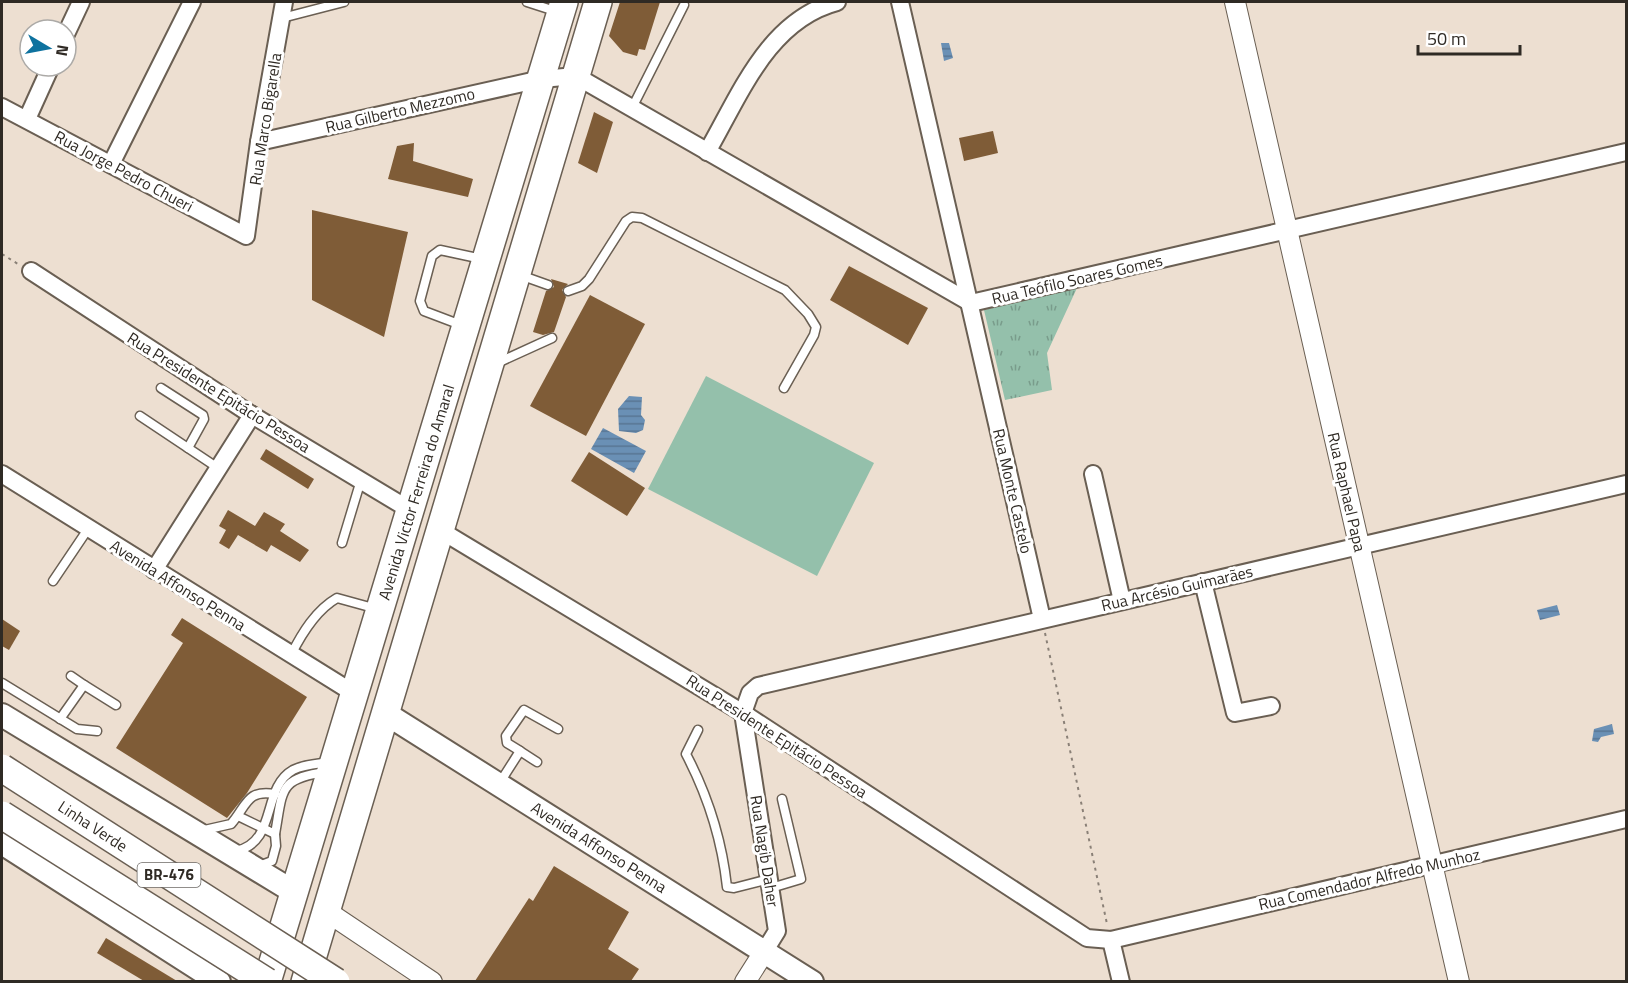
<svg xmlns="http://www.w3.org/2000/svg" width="1628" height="983" viewBox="0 0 1628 983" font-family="'Titillium Web',sans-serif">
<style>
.grass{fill:#94c0ab}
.park{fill:url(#park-tufts)}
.water{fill:url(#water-rules)}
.building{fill:#7f5c37}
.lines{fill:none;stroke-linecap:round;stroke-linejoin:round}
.service-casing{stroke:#6a5f53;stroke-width:11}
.minor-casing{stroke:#6a5f53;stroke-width:20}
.tertiary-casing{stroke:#6a5f53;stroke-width:22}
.secondary-casing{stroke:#6a5f53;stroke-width:26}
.trunk-casing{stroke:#6a5f53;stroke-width:30}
.path{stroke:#8a8077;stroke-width:2;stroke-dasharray:3 4.5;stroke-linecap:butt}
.service{stroke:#fff;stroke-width:8}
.minor{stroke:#fff;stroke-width:16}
.tertiary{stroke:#fff;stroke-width:20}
.secondary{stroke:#fff;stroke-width:22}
.trunk{stroke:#fff;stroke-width:27}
.trunk-bridge-casing{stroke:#6a5f53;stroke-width:30;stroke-linecap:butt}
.trunk-bridge{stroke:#fff;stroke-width:27}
.labels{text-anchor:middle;stroke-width:6;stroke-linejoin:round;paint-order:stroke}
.shield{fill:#fff;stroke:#6d6a66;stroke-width:1.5}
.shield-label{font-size:15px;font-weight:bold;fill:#2f2a24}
.street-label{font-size:16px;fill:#2f2a24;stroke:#fff}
</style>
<defs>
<pattern id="park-tufts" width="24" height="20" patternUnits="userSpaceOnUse" patternTransform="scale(1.5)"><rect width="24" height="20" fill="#94c0ab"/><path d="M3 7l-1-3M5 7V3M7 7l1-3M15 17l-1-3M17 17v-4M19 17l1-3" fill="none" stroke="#799c8b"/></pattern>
<pattern id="water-rules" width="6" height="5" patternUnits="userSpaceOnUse" patternTransform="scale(1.5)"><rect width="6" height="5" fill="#6a90b5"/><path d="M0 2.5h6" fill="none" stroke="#587693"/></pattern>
</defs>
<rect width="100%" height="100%" fill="#eddfd1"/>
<polygon class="grass" points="706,376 874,463 817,576 648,489"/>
<polygon class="park" points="1077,288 1047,353 1052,390 1005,400 984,310"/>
<g class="water">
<polygon points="941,43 949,43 953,58 944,61"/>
<polygon points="629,396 642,397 641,415 645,420 643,430 636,433 619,431 618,409"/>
<polygon points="603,428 646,451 634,473 591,449"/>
<polygon points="1557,605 1560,615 1540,620 1537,610"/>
<polygon points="1612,724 1614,734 1601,737 1598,742 1592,741 1594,729"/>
</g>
<g class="building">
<polygon points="620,2 660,2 645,50 639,49 637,56 623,52 609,36"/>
<polygon points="594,112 613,122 597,173 578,163"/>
<polygon points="993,131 998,153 964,161 959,138"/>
<polygon points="414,143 413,161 473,179 468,197 388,179 397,146"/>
<polygon points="312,210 408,232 384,337 312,300"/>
<polygon points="849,266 928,308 908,345 830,300"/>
<polygon points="551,279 568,284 562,290 566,297 554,332 543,335 533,332 546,291 554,287"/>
<polygon points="590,295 645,324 586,436 530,406"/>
<polygon points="266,449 314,479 308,489 260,459"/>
<polygon points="589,452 645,488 627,516 571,481"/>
<polygon points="228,510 255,526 264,512 285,524 280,531 309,550 300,562 271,545 267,552 238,535 229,549 219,543 226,530 219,526"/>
<polygon points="182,618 307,697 247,793 227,818 116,748 183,643 171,635"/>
<polygon points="2,619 20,631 9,650 2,646"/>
<polygon points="554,866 629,912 608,949 639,969 631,981 475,981 529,898 533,901"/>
<polygon points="106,938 177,981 144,981 97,953"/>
</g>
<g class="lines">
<g class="service-casing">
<g id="service">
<polyline points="527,2 558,12"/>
<polyline points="282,18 344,2"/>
<polyline points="632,108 684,5"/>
<polyline points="520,275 548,285"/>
<polyline points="568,291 582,286 589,279 626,221 632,217 642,218 785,290 808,314 816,327 814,335 784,388"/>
<polyline points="461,325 424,311 420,301 432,256 440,250 482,259"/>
<polyline points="495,364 552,338"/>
<polyline points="161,388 203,415 204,419 188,448"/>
<polyline points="140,416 218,468"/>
<polyline points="342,543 361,480"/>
<polyline points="53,581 88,529"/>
<path d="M291 655C302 633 316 610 337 598L377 609"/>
<polyline points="71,676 84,685"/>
<polyline points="2,683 77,729 97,731"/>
<polyline points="60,719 84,685 116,705"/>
<path d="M698 730 686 754C707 794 722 841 727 887L734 888 769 879"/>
<polyline points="520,751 507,743 506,736 524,710 558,729"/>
<polyline points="499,784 520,751 537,762"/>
<path d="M238 816 275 834C283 790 278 778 327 772"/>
<path d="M200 831 231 824C247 806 246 789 275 794"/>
<path d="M236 851C278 842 261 788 293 770 305 764 318 764 330 762"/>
<polyline points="259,866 272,861 276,846 275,834"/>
<polyline points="771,888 801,879 782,799"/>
</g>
</g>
<g class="minor-casing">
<g id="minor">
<polyline points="900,2 1042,619"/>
<polyline points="66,34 81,2"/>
<polyline points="2,107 246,236 259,142 284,2"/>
<polyline points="27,119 51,66"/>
<polyline points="259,142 541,79 576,76 971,303 1626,152"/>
<path d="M707 152C740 95 768 20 837 2"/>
<polyline points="111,164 192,2"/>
<polyline points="31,271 252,415 410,510"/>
<polyline points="2,474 355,694"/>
<polyline points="1093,474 1122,601"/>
<polyline points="440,530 743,713 1087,938 1111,940 1626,819"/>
<polyline points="154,570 252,415"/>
<polyline points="1203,582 1235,713 1271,706"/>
<polyline points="1111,940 1121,982"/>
<polyline points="764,952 777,931 743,713 750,693 758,686 1626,484"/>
</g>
</g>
<g class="tertiary-casing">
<g id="tertiary">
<polyline points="1235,2 1459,982"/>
<polyline points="326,911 432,982"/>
<polyline points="745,982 764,952"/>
</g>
</g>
<g class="secondary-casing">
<g id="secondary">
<polyline points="385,713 812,982"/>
<polyline points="2,715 294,892"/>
<polyline points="2,843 219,982"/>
</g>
</g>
<g class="trunk-casing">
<g id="trunk">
<polyline points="267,982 564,2"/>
<polyline points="305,982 598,2"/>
</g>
</g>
<g class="path">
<polyline points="2,254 18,264"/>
<polyline points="1045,633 1107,924"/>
</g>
<use href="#service" class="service"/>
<use href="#minor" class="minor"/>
<use href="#tertiary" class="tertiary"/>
<use href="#secondary" class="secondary"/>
<use href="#trunk" class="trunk"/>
<g class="trunk-bridge-casing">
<g id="trunk-bridge">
<polyline points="2,768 336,982"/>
<polyline points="2,815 267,982"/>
</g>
</g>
<use href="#trunk-bridge" class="trunk-bridge"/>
</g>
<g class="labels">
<rect class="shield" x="137.5" y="863" width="63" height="24" rx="4.5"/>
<g class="shield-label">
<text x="169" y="880">BR-476</text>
</g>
<g class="street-label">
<text transform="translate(400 110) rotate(-13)" y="6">Rua Gilberto Mezzomo</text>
<text transform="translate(265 119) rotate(-81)" y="6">Rua Marco Bigarella</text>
<text transform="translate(124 171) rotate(28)" y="6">Rua Jorge Pedro Chueri</text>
<text transform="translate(1077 279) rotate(-13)" y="6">Rua Teófilo Soares Gomes</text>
<text transform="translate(219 392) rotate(32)" y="6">Rua Presidente Epitácio Pessoa</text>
<text transform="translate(1013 491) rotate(77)" y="6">Rua Monte Castelo</text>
<text transform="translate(416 492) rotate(-73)" y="6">Avenida Victor Ferreira do Amaral</text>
<text transform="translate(1347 492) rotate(77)" y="6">Rua Raphael Papa</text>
<text transform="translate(178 585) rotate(32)" y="6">Avenida Affonso Penna</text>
<text transform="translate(1177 588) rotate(-13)" y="6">Rua Arcésio Guimarães</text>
<text transform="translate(777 736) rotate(33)" y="6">Rua Presidente Epitácio Pessoa</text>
<text transform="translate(93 826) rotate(33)" y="6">Linha Verde</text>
<text transform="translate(599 847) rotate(32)" y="6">Avenida Affonso Penna</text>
<text transform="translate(765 851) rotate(81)" y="6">Rua Nagib Daher</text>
<text transform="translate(1369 879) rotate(-13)" y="6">Rua Comendador Alfredo Munhoz</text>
</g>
</g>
<rect width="1628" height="983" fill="none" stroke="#2f2a24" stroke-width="6"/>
<g transform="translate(48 48) rotate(100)"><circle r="28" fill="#ffffff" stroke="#acaaa7" stroke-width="1.5"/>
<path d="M0-4.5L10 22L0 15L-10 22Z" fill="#0e729f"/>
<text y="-9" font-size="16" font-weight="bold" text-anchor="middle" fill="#2f2a24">N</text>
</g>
<path d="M1418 45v9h102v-9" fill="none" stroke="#2f2a24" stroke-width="3"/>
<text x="1427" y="45" font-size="18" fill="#2f2a24" stroke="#ffffff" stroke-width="4.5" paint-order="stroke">50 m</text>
</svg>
